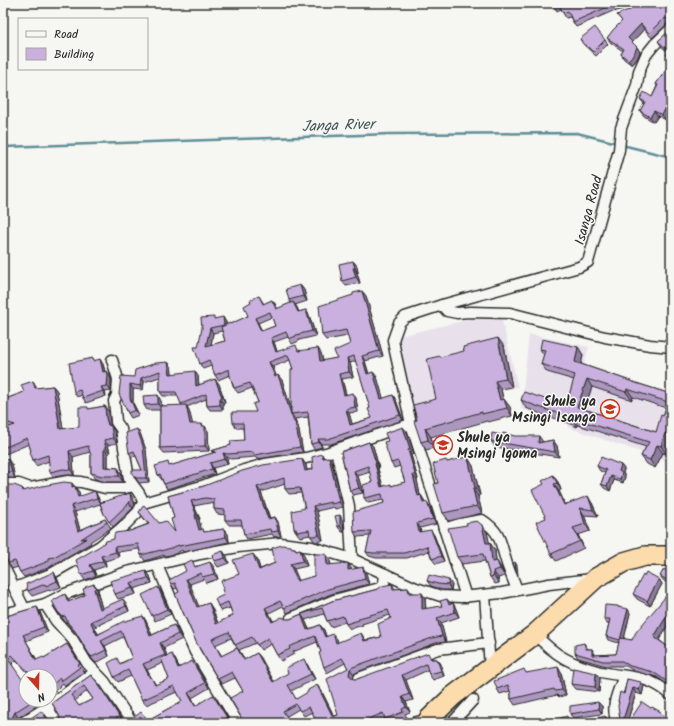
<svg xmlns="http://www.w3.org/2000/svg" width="674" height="726" viewBox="0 0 674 726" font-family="Kalam,sans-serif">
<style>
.built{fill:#e8e1ec}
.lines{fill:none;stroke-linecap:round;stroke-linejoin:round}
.stream{stroke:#5f8e97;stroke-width:2.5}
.street-casing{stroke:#2b2b2b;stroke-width:13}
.highway-casing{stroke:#2b2b2b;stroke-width:22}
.street{stroke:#f6f6f2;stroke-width:10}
.highway{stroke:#fcdcac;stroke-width:19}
.wall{fill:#ad97bf;stroke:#2b2b2b;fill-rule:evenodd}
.shaded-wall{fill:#8d7b9b;stroke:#2b2b2b}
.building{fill:#c9b0de;stroke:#2b2b2b;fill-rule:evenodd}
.labels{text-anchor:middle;stroke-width:3;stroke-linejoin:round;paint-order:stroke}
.street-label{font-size:14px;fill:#2b2b2b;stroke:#f6f6f2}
.poi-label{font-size:14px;font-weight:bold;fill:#2b2b2b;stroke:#f6f6f2;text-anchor:end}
.water-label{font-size:15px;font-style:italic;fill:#405458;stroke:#f6f6f2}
</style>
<rect width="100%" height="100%" fill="#f6f6f2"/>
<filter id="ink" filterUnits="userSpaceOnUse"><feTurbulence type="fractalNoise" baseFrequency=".025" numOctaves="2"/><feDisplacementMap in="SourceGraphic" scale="8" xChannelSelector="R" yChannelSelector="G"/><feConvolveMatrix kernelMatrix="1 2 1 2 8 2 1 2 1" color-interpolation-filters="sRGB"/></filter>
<g filter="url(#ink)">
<g class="built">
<polygon points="500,312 518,387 412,412 395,337"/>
<polygon points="529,334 589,347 567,424 521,409"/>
<polygon points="586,368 671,398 671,459 670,462 567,427"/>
</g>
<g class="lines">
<g class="stream">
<polyline points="622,145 671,157"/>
<polyline points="3,147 391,134 577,133 617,143"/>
</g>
<g class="street-casing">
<g id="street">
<polyline points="442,305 579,267 588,262 619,150 621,128 637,85 639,71 646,55 654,45 671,29"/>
<polyline points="336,450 349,506 352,559"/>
<polyline points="3,484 19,484 30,488 68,481 81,482 105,488 124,488 133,486"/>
<polyline points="143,503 205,485 244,470 265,464 306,458 329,452 391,430 411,424"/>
<path d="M444 529 459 524 482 520C502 533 500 543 507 564 510 573 514 581 517 590"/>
<polyline points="3,565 24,608"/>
<polyline points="157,565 182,624 195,652 238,723"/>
<path d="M15 588 51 574 100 546 126 524 138 512 143 503C142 493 133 487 129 479L121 429 116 422 115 410 114 401 117 395 118 379 112 360"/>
<polyline points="485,595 490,668"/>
<polyline points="466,597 411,424 395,351 393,340 399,323 405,317 442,305 447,311 457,313 470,312 510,313 605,337 650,345 671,347"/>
<polyline points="45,604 56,621 73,640 87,663 105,682 132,723"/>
<polyline points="3,614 45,604 65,594 127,572 200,554 238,547 280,543 312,547 352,559 416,588 441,596 461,597 502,593 549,584 592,579"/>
<polyline points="291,618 334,600 380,588 384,583 385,574"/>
<path d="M535 634C555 656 573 665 601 672 629 678 648 674 671 695"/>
<polyline points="359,678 438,649 489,643"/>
<polyline points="47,707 57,723"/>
<polyline points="22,723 47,707 95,672"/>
<polyline points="413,723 429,719"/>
<polyline points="452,723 473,700"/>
<path d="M617 723C610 706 618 692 624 676"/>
</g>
</g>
<g class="highway-casing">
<polyline id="highway" points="427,723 429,719 453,696 535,634 596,578 624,562 645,556 671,556"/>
</g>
<use href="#street" class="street"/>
<use href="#highway" class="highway"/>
</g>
<g class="wall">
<polygon points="533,3 538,3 536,5"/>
<polygon points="550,3 622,3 623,5 623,9 614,12 613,11 576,27 570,17 566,18 563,13 561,9 557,11 554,6 553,7"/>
<polygon points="671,3 671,23 667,24 652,38 644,29 632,42 637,47 640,52 637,59 632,65 624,59 621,54 623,51 611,43 607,38 622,21 617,15 629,11"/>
<polygon points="671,30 671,61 666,54 668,52 662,47 658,41"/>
<polygon points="580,39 605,40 608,44 596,56 583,44"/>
<polygon points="671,63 671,111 666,120 658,116 654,122 644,116 640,111 644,104 640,99 652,97 657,86 656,84"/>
<polygon points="353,261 357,266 358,273 357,273 360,283 346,286 342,281"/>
<path d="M300 285 304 290 307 301 295 305 299 312 306 310 309 315 316 336 299 340V341L292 344 288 337 274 342 277 352 300 350V351L321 353 323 361 337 358 350 344 348 336 326 340 322 335 353 295 362 291 366 296 383 356 365 361 369 374 373 372 377 377 383 399 393 395 396 400 403 420 331 444H321L322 447 314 449 311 444 308 417 295 419 296 423 298 426 303 452 257 459 255 457 231 459 227 457 228 464 213 468 215 474 167 489 164 484 162 480 158 475 170 466 213 453 211 451 231 445 244 440 243 428H236L233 423 256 412 258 402 252 388 238 393 234 388 230 375 218 380 215 375 211 366 203 369 200 364 198 347 215 319 226 322 227 325 231 324 248 316 251 302 259 296 264 304 272 300 276 305 277 309 291 303 289 300ZM272 317 275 326 262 331 258 323ZM222 331 225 341 211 345 213 333ZM290 360 293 369 291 409 282 380 276 376 273 367ZM356 361 370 408 372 418 352 424 349 413 358 412 356 398 346 394 342 379 353 377 350 363Z"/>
<polygon points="504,346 512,387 501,389 503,399 510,407 512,416 488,422 487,421 431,437 434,448 426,450 421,442 417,420 436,399 441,357"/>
<path d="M578 347 583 355 581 364 636 383 671 394V441L666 454 663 453 655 468 647 464 641 456 646 447 578 425 577 427 569 423 541 414 526 408 521 400 566 406 574 380 547 372 541 364 544 355 540 349ZM592 387 632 400 633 397 666 408 663 416 656 432 584 409Z"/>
<polygon points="93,358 94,360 103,364 105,371 110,376 111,380 111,391 105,392 106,396 86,403 83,398 82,395 77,397 74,392"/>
<polygon points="168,362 171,366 172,374 198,376 199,385 215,379 219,384 225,402 223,403 223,410 210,410 207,406 206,399 187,407 189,410 192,424 203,426 208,431 209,451 164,453 160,448 160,410 147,410 144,405 161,401 162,406 182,406 178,396 163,396 160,392 160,377 144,382 143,390 133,389 133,403 139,415 131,418 128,413 119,394 134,377"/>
<polygon points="33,381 37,388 53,386 57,391 63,429 79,427 89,409 105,406 109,412 110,423 111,426 115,432 117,443 108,445 110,453 108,454 108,467 118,468 121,473 123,482 106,482 95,479 91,473 91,456 90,452 73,457 74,475 67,475 53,477 50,472 49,461 36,466 33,460 31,451 29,444 3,455 3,429 8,427 3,426 3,400 24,392"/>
<polygon points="407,432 414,454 411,455 418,479 417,480 420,495 421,495 424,500 425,503 427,502 430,507 436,524 420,528 421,532 434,535 444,561 436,564 432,559 429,551 407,558 376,558 369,556 366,552 370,536 357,537 354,532 384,503 383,500 368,503 364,498 372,482 370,472 358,476 363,493 353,495 350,491 341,452 369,442 373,446 379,468 378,469 383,486 392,486 405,482 400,466 394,468 391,463 388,441"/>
<polygon points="140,433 146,450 149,482 139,483 132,473 142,470 136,456 132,457 129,453"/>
<polygon points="553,440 557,446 559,457 495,447 491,441 543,442"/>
<polygon points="322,454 324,458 332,462 343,507 335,509 334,507 317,511 323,540 316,542 314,541 310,535 300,537 294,529 305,508 301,493 289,494 285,489 285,484 261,492 270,518 275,517 278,522 281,536 274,537 272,534 247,539 244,534 242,525 229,525 225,520 225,515 217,514 214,509 214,504 209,503 194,506 200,519 199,520 201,529 205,532 224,529 228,534 229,542 183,552 182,550 175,554 165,556 164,555 145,561 141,555 139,549 118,552 119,557 105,561 106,566 94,570 96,576 85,580 81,575 114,539 130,531 148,524 139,512 159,523 175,532 174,518 168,496 302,459 306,465 307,470 313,469"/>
<polygon points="468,458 473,466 480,495 478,496 482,513 449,521 443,513 438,483 447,462"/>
<polygon points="3,461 12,465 15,478 3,478"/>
<polygon points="621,465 624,469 623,473 625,477 623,483 614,480 610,491 604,488 601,484 605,473 600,471 597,466"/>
<polygon points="558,482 561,490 559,491 565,504 592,503 598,516 584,515 590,531 578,535 584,548 556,561 551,554 546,518 544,484"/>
<polygon points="74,486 79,492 80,496 98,497 100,502 133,498 135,505 133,508 113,527 104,514 100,504 75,512 80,530 105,519 111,528 90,542 91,543 58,562 53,564 53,565 48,568 24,577 20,572 18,567 12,569 8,563 22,488 25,491"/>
<polygon points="343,521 344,532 342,532 338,527"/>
<polygon points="482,525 487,532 489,543 490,543 495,550 496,561 501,568 505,576 498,578 499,583 495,584 490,577 485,561 462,564 457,557"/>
<path d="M293 548H295L297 550 300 549 304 555 307 566 294 569 299 581 314 576 330 559V564L351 568 352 570 366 573 369 584 331 594 287 613 283 606 269 613 273 621 290 619 332 601 378 589 392 584 395 589 408 588 411 593 425 598 426 609 442 606 447 599 451 604 453 603 456 609 459 617 441 623 446 642 436 643 357 672 354 674 353 679H357L432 658 433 659H437L441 664 444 676 433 680 429 674 428 670 406 680 413 700 406 702 410 712 405 714 407 718 392 723H388L385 719 376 723H318L312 712 304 716 299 709 287 716 241 717 243 691 235 678 222 684 218 679 177 588 174 589 171 584 196 566 214 567 218 579 206 583 204 579 190 584 198 607 209 603 212 608 218 623 233 615 230 608 221 611 218 606 224 595V589L239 574 257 559 260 569 275 563ZM324 614 327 621 331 627 345 622 346 624 350 629 363 625 362 624 390 615 391 618 381 637 366 640 365 639 338 643 337 639 326 636 324 630 320 625 309 629 305 620ZM231 638 237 648 222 656 215 645ZM317 642 321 652 324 667 327 673 345 663 348 668 338 715 334 716 321 690 296 699 291 691 315 679 307 664 274 682 261 658 257 653 244 660 239 650 256 643 261 650 271 644 277 655 281 661 294 654 293 652Z"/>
<polygon points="223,551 227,557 229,563 218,567 214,561"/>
<polygon points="146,571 150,576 152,583 134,589 136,594 118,599 115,594"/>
<polygon points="671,574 671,585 664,581 660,576"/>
<polygon points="57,578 61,587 50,591 49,590 32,596 28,591"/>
<polygon points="659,579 662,584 650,606 637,599 633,594"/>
<polygon points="3,580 6,586 3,587"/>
<polygon points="427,581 452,585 451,590 442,590 431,586"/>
<path d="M94 584 98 589 99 594H98L102 609 127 605 129 611 96 626 95 628 98 634 143 616 146 621 152 635 174 625 178 630 182 639 164 648 167 656 175 659 179 667 196 666 209 688 192 698 196 706 217 700 230 722 132 723 136 716 148 720 182 701 177 692 146 705 142 700 131 676 118 682 114 677 121 663 132 658 123 637 105 646 109 656 96 663 92 659 77 635 71 628 67 622 66 623 58 612 69 600V602L85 595 86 588ZM163 663 169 679 156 685 151 677 147 670Z"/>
<polygon points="671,590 671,619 659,640 671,649 671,687 657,677 634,671 626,666 606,666 578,658 575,653 584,643 588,649 592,649 595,655 616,654 619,643 608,640 606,636 609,623 607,623 604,619 619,607 630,613 624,639 632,640"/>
<polygon points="161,591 171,614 155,621 152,616"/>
<polygon points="37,607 40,612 48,632 26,641 37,660 44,658 67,644 84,669 82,670 84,672 65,686 63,683 50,696 50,676 31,676 16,660 12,664 26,700 36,700 39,704 18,718 16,723 3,723 3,617"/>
<polygon points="561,672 566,695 559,697 557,695 515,705 511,699 511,694 510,691 500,694 497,689 527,673"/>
<path d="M91 675 123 721 120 723H57L59 720 60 717 52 703ZM87 691 93 699 79 706 75 701Z"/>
<polygon points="600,678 599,692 575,689 571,684"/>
<polygon points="627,679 644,686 642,695 636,693 627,723 618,723 620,719 619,703 618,701 624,694"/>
<polygon points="602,706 602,714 573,718 570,714"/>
</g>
<g class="shaded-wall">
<polygon points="620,3 622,3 623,5 623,9"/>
<polygon points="641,24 644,29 632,43 628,38"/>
<polygon points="637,47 640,52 637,59 632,65 628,60"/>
<polygon points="670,100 671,102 671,111 666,120 662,115"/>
<polygon points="654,111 658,116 654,122 650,117"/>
<polygon points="353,261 357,266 358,273 355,268"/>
<polygon points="353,268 357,273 360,283 356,277"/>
<polygon points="300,285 304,290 307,301 303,296"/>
<polygon points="362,291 366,296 383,356 379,351"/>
<polygon points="272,300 276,305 279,314 276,309"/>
<polygon points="293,302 297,307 301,317 298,312"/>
<polygon points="306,310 309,315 316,336 312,331"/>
<polygon points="223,317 226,322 228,330 224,325"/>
<polygon points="255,318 258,323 264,336 261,331"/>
<polygon points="210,328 213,333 210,351 206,346"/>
<polygon points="271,338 274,342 279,357 276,352"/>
<polygon points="498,338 504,346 512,387 506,379"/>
<polygon points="578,347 583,355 580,370 575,362"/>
<polygon points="318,348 321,353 324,366 320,361"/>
<polygon points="362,356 365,361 370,379 367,374"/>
<polygon points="347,358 350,363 353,377 349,372"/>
<polygon points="100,359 103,364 106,377 103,372"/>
<polygon points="168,362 171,366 173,378 170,374"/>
<polygon points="269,362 273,367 278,381 275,377"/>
<polygon points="107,371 110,376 111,380 111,391 107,386"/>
<polygon points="195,371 198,376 199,391 196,386"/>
<polygon points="373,372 377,377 385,404 381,399"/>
<polygon points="339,374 342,379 347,400 344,395"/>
<polygon points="278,375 282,380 293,414 291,414"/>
<polygon points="141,378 144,382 143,390 140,386"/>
<polygon points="215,379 219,384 225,402 222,397"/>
<polygon points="587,379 592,387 582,415 577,407"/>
<polygon points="33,381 36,386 39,394 35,388"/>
<polygon points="495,381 501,389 505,408 500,400"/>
<polygon points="130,384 133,389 133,403 139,415 135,410 130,398"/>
<polygon points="53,386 57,391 64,434 60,429"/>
<polygon points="101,387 105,392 106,396 103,391"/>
<polygon points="627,389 633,397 632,400 626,392"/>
<polygon points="353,393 356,398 358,412 355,407"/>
<polygon points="158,395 161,401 162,410 158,404"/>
<polygon points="393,395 396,400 403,420 400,415"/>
<polygon points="220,398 223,403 223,410 220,405"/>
<polygon points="504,399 510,407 512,416 507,408"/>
<polygon points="186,405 189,410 194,429 190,424"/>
<polygon points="105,406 109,412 110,423 111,429 111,426 115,432 117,443 113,438 106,418"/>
<polygon points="346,409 349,413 354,430 350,425"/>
<polygon points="291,414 295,419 296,423 298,426 303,452 300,447"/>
<polygon points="572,418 578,425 577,427 572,419"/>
<polygon points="671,423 671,439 667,433"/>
<polygon points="202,424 205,429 205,426 208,431 209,451 205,446"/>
<polygon points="403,427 407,432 414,454 410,449"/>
<polygon points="425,428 431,437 434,448 428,440"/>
<polygon points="137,429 140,433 146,450 149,482 146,478"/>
<polygon points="665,433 671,441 666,454 661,446"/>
<polygon points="539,436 543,442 542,448 538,443"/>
<polygon points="318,439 321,444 322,447 319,442"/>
<polygon points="104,440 108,445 110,453 106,448"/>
<polygon points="553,440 557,446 559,457 555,452"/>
<polygon points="369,442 373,446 379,468 376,463"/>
<polygon points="657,445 663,453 655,468 650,460"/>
<polygon points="104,448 108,454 108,473 104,467"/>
<polygon points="408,450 411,455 418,479 415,474"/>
<polygon points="69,451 73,457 74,475 71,470"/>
<polygon points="223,453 227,457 228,464 225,459"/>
<polygon points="329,457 332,462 343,507 339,502"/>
<polygon points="468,458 473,466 480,495 475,488"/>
<polygon points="8,459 12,465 15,478 12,472"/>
<polygon points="302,459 306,465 308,476 305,471"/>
<polygon points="210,463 213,468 215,474 212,469"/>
<polygon points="375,464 378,469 384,492 381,487"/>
<polygon points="621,465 624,469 623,473 625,477 623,483 620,479 619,471"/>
<polygon points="118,468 121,473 123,482 119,476"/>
<polygon points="354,471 358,476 363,493 359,488"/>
<polygon points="413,475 417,480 421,500 418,496"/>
<polygon points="553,475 558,482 561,490 557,483"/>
<polygon points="611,476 614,480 610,491 607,486"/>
<polygon points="72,483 79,492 82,502 72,487"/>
<polygon points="554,484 559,491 569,512 564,505"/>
<polygon points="257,487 261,492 271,524 268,519"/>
<polygon points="473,489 478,496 482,513 477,506"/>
<polygon points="95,491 101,503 97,498"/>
<polygon points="130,493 133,498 135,505 133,508 129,503"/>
<polygon points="421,495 424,500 427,508 423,503"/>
<polygon points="588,496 592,503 598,516 593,510"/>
<polygon points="191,501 194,506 200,519 196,514"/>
<polygon points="427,502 430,507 436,524 433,519"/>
<polygon points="71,506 75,512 82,537 78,531"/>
<polygon points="313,506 317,511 323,540 319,535"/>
<polygon points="580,508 584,515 590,531 585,524"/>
<polygon points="195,515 199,520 203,535 199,530"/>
<polygon points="340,515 343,521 344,532 340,526"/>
<polygon points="275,517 278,522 281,536 278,531"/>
<polygon points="417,523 420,528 422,537 419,532"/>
<polygon points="482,525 487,532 491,549 490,543 495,550 497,569 492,562 486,543"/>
<polygon points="573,528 578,535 584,548 580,541"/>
<polygon points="224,529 228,534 229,542 226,537"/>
<polygon points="431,530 434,535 444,561 441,556"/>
<polygon points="114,547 118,552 119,557 116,552"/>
<polygon points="300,549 304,555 307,566 303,561"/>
<polygon points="223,551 227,557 229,563 225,558"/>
<polygon points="253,554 257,559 262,575 259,570"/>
<polygon points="326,554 330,559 331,570 327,565"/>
<polygon points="101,556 105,561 106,566 103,561"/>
<polygon points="497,561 501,568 505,576 500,569"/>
<polygon points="210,562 214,567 218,579 214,574"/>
<polygon points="515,562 517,565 518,575 516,572"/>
<polygon points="348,563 351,568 352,576 348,570"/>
<polygon points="290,564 294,569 301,586 297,581"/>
<polygon points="90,565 94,570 96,576 93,571"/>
<polygon points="363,567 366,573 369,584 365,579"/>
<polygon points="146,571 150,576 152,583 148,578"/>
<polygon points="493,571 498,578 499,583 494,576"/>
<polygon points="54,572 57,578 61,587 57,581"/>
<polygon points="186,579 190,584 201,612 197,607"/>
<polygon points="659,579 662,584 650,606 647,601"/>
<polygon points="449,580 452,585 451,590 448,585"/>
<polygon points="130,583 134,589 136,594 132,588"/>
<polygon points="94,584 98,589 99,594"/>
<polygon points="158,587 161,591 171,614 167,609"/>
<polygon points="94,589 98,594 104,615 100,609"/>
<polygon points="422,593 425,598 426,615 422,609"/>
<polygon points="65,594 69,600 72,607 68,602"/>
<polygon points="123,599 127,605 129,611 126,606"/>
<polygon points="209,603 212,608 220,629 216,624"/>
<polygon points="453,603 456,609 459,617 455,612"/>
<polygon points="37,607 40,612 48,632 44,627"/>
<polygon points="265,608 269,613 276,627 272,622"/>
<polygon points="628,609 630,613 623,643 620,640"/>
<polygon points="669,612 671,615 671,619 658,642 654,637"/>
<polygon points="301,614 305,620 311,635 307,630"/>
<polygon points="143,616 146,621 154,641 150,636"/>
<polygon points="437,618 441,623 446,642 442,636"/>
<polygon points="92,621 96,626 95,628 101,640 97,635 91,623"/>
<polygon points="174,625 178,630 182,639 178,634"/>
<polygon points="320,625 324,630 328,642 325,637"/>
<polygon points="361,633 365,639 368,646 364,641"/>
<polygon points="333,634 337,639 340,648 336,643"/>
<polygon points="23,635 26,641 40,665 36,660"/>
<polygon points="101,641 105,646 109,656 106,650"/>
<polygon points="160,643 164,648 169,661 165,655"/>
<polygon points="237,648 241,653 247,665 244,660"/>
<polygon points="592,649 595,654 595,660 592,655"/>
<polygon points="257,653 261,658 277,687 273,682"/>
<polygon points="172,654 175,659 182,673 178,668"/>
<polygon points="304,659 307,664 315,679 311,674"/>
<polygon points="437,659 441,664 444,676 441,671"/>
<polygon points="143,664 147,670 154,683 150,678"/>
<polygon points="558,667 561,672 566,695 562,690"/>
<polygon points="350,669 354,674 353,681 349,675"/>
<polygon points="596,673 600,678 599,692 595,687"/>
<polygon points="402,675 406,680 413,700 409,694"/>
<polygon points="641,682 644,686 642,695 639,690"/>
<polygon points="317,685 321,690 337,722 333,717"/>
<polygon points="633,688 636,693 627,723 622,723"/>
<polygon points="188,693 192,698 198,711 195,706"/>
<polygon points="402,697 406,702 410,712 406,707"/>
<polygon points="598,702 602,706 602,714 599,709"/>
<polygon points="15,712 18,718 16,723 12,718"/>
<polygon points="605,716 609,720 610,723 608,723"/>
</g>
<g class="building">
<polygon points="553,3 620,3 620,4 611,7 610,6 573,22 568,11 563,13 559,4 554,6"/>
<polygon points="635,3 671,3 671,15 668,18 663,19 649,33 641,24 628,38 637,47 634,54 628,60 621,54 624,49 607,38 613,30 622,21 617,15 628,10 629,11"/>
<polygon points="595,27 605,40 593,52 580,39"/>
<polygon points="671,29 671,59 666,54 669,51 658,41"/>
<polygon points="671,63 671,101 670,100 662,115 654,111 650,117 640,111 645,102 640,99 644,92 652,97 658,85 656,84"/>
<polygon points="353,261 355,268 353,268 356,277 342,281 339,264"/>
<polygon points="300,285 303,296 289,300 286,289"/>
<path d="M362 291 379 351 362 356 367 374 373 372 381 399 393 395 400 415 328 439H318L319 442 311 444 308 412 291 414 294 422H295L300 447 254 455 253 452 228 454 223 453 225 459 210 463 212 469 164 484 160 474 158 475 155 466 168 462 169 466 216 452 211 451 231 445 230 441 244 440 243 423H233L232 412H256L253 404 258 402 250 383 234 388 230 376 229 369 215 375 209 360 200 364 194 347H198L202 328 201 318 214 317V319L223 317 224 325 210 328 206 346 225 341 221 327 230 323V324L248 316 244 306 251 302 250 300 259 296 263 304 272 300 276 309 293 302 298 312 306 310 312 331 296 335V336L289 339 286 332 271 338 276 352 296 345 298 351 318 348 320 361 337 358 334 351 350 344 346 330 322 335 319 306 353 295V293ZM270 312 275 326 261 331 255 318ZM288 355 293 369 291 370V414L278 375 275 377 269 362ZM354 356 370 408 368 409 372 418 350 425 346 409 355 407 353 393 344 395 339 374 349 372 347 358Z"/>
<polygon points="498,338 506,379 495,381 500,400 504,399 507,408 482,414 482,412 425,428 428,440 421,442 414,421 417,420 413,405 436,399 427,359 440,356 440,357 464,351 463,347"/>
<path d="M542 339 578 347 575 362 636 383 671 394V423L667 433H665L661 446 657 445 650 460 641 456 649 442 572 418V419L563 415 536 406 521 400 524 392 566 406 575 375 541 364 545 350 540 349ZM587 379 626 392 627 389 668 402 663 416 661 415 656 432 577 407Z"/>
<polygon points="93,358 93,361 100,359 103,372 107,371 108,375 107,386 101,387 103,391 83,398 80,390 74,392 69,363"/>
<polygon points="168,362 170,374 195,371 196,386 215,379 222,397 220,398 220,405 207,406 206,394 181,404 176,392 160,392 160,371 141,378 140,386 130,384 130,398 135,410 128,413 119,394 121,376 134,377 135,370 156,363"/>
<polygon points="33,381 35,388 53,386 60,429 79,427 79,407 88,407 88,409 105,406 106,418 108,425 111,426 113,438 104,440 106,448 104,448 104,467 118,468 119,476 102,476 91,473 91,456 88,446 69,451 71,470 63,469 50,472 48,455 33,460 30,452 31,451 27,438 3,448 3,429 15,425 3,421 3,400 24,392 21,385"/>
<polygon points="158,395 158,404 144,405 143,396"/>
<polygon points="186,405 190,424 202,424 202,426 205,426 205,446 160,448 160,406"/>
<polygon points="403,427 410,449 408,450 415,474 413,475 418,496 421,495 423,503 427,502 433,519 417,523 419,532 431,530 441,556 432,559 427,546 404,553 373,553 366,552 371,531 354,532 353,512 384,503 382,494 364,498 363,485 372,482 368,466 354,471 359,488 350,491 341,452 369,442 376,463 375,464 381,487 391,484 391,486 405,482 398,461 391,463 384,442 388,441 385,433"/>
<polygon points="137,429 143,446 146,478 136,478 132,473 132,470 142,470 134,451 129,453 126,433"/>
<polygon points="492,433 502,435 503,433 515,436 539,436 538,443 553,440 555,452 491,441"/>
<polygon points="322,454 323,458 329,457 339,502 331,504 331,502 313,506 319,535 313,536 310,536 309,530 297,532 296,529 294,529 292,511 305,508 300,488 285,489 284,478 257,487 268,519 275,517 278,531 271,532 270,529 244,534 241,520 225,520 225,510 214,509 214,499 205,498 191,501 196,514 195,515 199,530 203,529 204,532 224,529 226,537 179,546 179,545 171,548 161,551 161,550 141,555 138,544 114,547 116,552 101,556 103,561 90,565 93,571 81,575 76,560 100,546 106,541 114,539 114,535 115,533 130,531 149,524 139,512 144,505 159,523 166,521 175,532 171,519 174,518 168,496 204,486 242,471 263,465 302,459 305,471 313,469 312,457"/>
<polygon points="466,457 468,458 475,488 473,489 477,506 443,513 434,484 438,483 433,464 446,460 447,462"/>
<polygon points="601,457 621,465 619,471 622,473 620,479 611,476 607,486 601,484 606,470 597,466"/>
<polygon points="8,459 12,472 3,472 3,461"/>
<polygon points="553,475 557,483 554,484 564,505 588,496 593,510 580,508 585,524 573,528 580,541 551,554 536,522 546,518 532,490 544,484 542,481"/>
<polygon points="64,482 72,483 72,487 75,486 78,497 95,491 97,498 71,506 78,531 105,519 107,522 81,539 87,538 54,557 49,558 49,560 44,563 20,572 15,561 8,563 3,548 3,485 14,485 22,488 23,491 42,486"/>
<polygon points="130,493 131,500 129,503 109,522 104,514 100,503"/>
<polygon points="340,515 340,526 338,527 335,516"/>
<polygon points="477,521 482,525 486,543 490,543 492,562 497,561 500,569 493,571 494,576 490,577 483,554 457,557 448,528 467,525 466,523"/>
<path d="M282 545 291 546 292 548H295L296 550 300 549 303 561 290 564 297 581 314 576V554H326L327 565 348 563V570L363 567 365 579 328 589 284 608 280 601 265 608 272 622 282 617 286 619H290L332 601 378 589 382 586 392 584 393 589 408 588 409 593H422V609L442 606 440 601 447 599 449 605 453 603 455 612 437 618 442 636 432 638 353 667 350 669 349 675 354 679H357L428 653 431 659H437L441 671 429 674 426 664 402 675 409 694 402 697 406 707 402 709 403 712 385 719 383 713 364 721 363 719 354 723H318L309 707 300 711 296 704 283 711 291 723H238L241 717 230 698 243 691 232 672 218 679 197 644 175 594 179 592 175 583 171 584 169 580 186 571 183 564 192 560 195 567 210 562 214 574 202 577 201 573 186 579 197 607 209 603 216 624 233 615 228 602 218 606 215 599 224 595 222 589H224L221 581 239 574 233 560 253 554 259 570 275 563 273 558H274L272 548ZM322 608 327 621 343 616 346 624 359 620V618L388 610 391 618 378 624 381 637 364 641 361 633 336 643 333 634 325 637 320 625 307 630 301 614ZM229 632 235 645 252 637 257 645 268 638 277 655 290 649 289 647 315 636 321 652 319 653 324 667 342 658 348 668 327 679 338 715 333 717 317 685 308 690V692L296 699 288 685 311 674 304 659 286 668 288 673 273 682 257 653 244 660 237 648 221 656 212 639Z"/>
<polygon points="223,551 225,558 214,561 212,555"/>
<polygon points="515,562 516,572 513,563"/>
<polygon points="664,569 671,574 671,582 660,576"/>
<polygon points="146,571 148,578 130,583 132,588 115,594 110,581"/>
<polygon points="54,572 57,581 46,586 45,584 28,591 26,584"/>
<polygon points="646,572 659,579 647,601 633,594 643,575 644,576"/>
<polygon points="429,575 449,580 448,585 438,584 427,581"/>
<polygon points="94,584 96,588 94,589 100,609 123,599 126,606 92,621 91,623 97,635 122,622 143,616 150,636 174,625 178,634 160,643 165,655 143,664 150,678 151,677 155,685 169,679 161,658 172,654 178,668 192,661 205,683 188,693 195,706 213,695 229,721 232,723 133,723 135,718 132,711 136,716 141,712 148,720 182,701 174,686 142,700 128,670 114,677 108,663 117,658 120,664 132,658 121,631 101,641 106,650 92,657 89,654 75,631 68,623 65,616 63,617 58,612 52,601 65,594 68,602 85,595 83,589 86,588 85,587"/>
<polygon points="158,587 167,609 152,616 142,595"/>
<polygon points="671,590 671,614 669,612 654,637 671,649 671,683 668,682 653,672 630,666 622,661 603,661 575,653 575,645 584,643 586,649 592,649 592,655 616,654 620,638 632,640 636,632"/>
<polygon points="605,605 618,606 618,607 628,609 620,640 606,636 610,619 604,619"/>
<polygon points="37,607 44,627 23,635 36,660 43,657 44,658 67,644 80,664 78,665 80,667 61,681 60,678 50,687 50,676 32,676 12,655 8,659 26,685 26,700 34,700 15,712 12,718 3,723 3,617"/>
<polygon points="558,667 562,690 555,691 554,689 511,699 511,694 508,685 497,689 494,681 524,669 526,673"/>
<polygon points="573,668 596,673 595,687 571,684"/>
<path d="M91 675 96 681 119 716 110 723H57L59 720 60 717 52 703ZM84 686 93 699 79 706 71 695Z"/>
<polygon points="627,679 641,682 639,690 633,688 622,723 620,722 619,723 618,723 620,719 618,706 619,702 618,701 620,692 624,694"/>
<polygon points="598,702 599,709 570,714 570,706"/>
<polygon points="642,702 651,708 652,707 661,712 659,713 671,720 670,723 628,723"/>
<polygon points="41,711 50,723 24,723"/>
<polygon points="567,716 568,721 572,721 572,723 558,723 557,719"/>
<polygon points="605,716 608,723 599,723 598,718"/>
</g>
</g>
<defs>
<g id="school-ring" transform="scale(1)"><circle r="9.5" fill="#f6f6f2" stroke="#c8321e" stroke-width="1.5"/><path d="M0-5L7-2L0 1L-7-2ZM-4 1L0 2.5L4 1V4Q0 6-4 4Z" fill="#c8321e"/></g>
</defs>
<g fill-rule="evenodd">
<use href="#school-ring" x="610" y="409"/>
<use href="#school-ring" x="443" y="445"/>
</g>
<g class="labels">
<g class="street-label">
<text transform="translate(588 210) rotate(-75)" y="5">Isanga Road</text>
</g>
<g class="poi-label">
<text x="596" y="406">Shule ya<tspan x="596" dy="16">Msingi Isanga</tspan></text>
<text x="457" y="442" text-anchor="start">Shule ya<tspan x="457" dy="16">Msingi Igoma</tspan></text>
</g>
<g class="water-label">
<text transform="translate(338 125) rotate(-2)" y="5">Janga River</text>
</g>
</g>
<rect width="674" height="726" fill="none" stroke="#f6f6f2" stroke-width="16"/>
<rect x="8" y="8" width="658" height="710" fill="none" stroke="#2b2b2b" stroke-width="1.5" filter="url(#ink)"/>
<rect x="18" y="18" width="130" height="52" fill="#f6f6f2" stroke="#a5a5a2"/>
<rect x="26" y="31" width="20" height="6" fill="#f6f6f2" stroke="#a5a5a2"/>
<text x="54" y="38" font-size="12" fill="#2b2b2b">Road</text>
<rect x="26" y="48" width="20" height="12" fill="#c9b0de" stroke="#a5a5a2"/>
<text x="54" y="58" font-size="12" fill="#2b2b2b">Building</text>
<g transform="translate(38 688) rotate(160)"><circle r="19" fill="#f6f6f2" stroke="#a5a5a2"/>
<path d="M0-3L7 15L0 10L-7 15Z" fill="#c8321e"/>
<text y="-6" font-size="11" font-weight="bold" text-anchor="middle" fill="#2b2b2b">N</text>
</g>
</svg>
